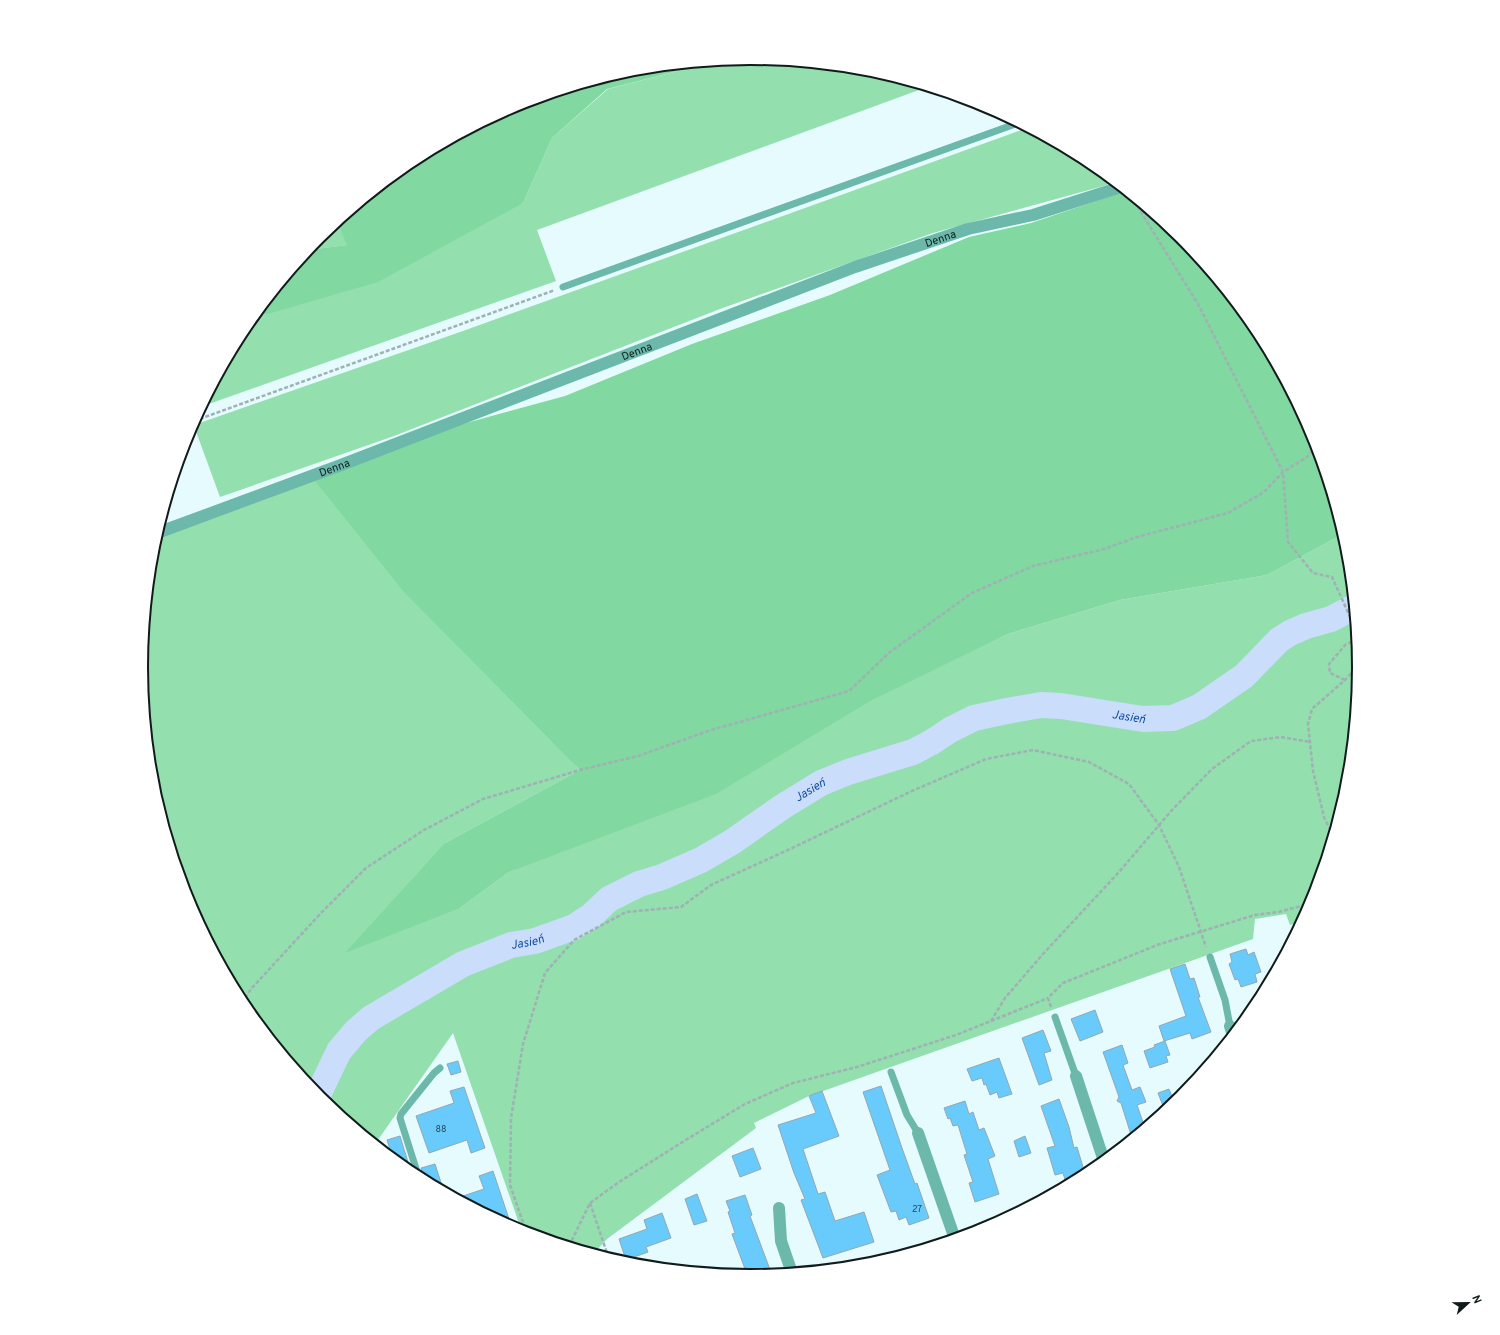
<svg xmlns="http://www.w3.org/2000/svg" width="1500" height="1335" viewBox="0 0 1500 1335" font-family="Overpass,sans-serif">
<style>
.green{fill:#93dfae}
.forest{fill:#81d8a1}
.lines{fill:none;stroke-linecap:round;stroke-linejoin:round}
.river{stroke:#caddfb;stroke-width:26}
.building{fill:#69cbfb;stroke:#92a7b3}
.path{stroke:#9fb1b4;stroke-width:2.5;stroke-dasharray:4 2;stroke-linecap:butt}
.service{stroke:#6cb8aa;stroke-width:7}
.minor{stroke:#6cb8aa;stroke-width:12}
.labels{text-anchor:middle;stroke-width:3.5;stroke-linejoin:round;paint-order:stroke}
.number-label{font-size:9px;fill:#274754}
.street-label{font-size:11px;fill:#111b1c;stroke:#fff}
.water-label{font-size:12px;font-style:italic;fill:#124d9e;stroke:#fff}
.rim{fill:none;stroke:#111b1c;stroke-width:2}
</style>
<rect width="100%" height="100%" fill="#e5fbfe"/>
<g class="green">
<polygon points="750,58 869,70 927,87 537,230 556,281 206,405 194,425 463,331 1027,128 1089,161 1110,179 1107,185 933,233 720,309 394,436 220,497 194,426 191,427 243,329 262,305 264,315 523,203 552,138 608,89 713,62"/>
<polygon points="337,222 348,245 308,250 319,236"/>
<polygon points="311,476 580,770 445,843 460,908 509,872 1008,634 1120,600 1267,575 1343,534 1348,549 1359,668 1348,787 1313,901 1303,921 1290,925 1286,914 1255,919 1253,939 809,1096 754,1123 756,1128 607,1239 593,1254 522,1232 453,1033 375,1144 319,1098 243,1006 187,901 152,786 141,667 152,548 156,535"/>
</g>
<g class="forest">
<polygon points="713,62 607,89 552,138 523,203 378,282 264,315 262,305 308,250 347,245 337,222 412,161 517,104 631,70"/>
<polygon points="1126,191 1181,237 1257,329 1313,434 1343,534 1267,575 1120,600 1008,634 870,701 716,794 509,872 460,908 345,953 445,843 580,770 404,592 311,476 404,440 565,396 692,344 830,295 969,237 1031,223"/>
</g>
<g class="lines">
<path class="river" id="s1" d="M317 1097 339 1051 356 1031 371 1018 463 964 511 945 535 941 574 927 591 916 609 899 639 884 662 877 701 860 732 842 782 807 821 783 848 772 913 752 932 742 950 730 974 718 1007 711 1041 705 1061 706 1143 719 1173 718 1199 707 1244 676 1279 640 1290 633 1306 626 1331 619 1354 607"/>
</g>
<g class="building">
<polygon points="1246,949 1248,955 1254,952 1261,972 1255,974 1257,982 1241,987 1238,979 1235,980 1229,964 1232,962 1230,954"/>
<polygon points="1185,964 1190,979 1194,978 1200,997 1198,997 1211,1032 1192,1039 1190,1033 1164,1041 1159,1026 1186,1016 1170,969"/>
<polygon points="1095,1010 1103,1032 1080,1041 1071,1019"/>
<polygon points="1043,1030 1051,1051 1044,1053 1052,1080 1039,1085 1022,1038"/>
<polygon points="1165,1041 1170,1055 1166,1056 1168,1062 1150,1068 1144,1051 1155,1047 1154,1045"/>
<polygon points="1122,1045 1128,1063 1123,1065 1132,1090 1140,1087 1146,1102 1137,1105 1145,1128 1132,1138 1121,1103 1117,1101 1119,1097 1103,1052"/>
<polygon points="999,1058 1012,1094 999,1098 997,1092 990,1095 986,1084 984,1085 982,1078 972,1081 967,1069"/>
<polygon points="458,1061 461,1072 451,1075 447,1064"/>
<polygon points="881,1086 902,1148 915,1184 917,1183 929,1218 909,1225 906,1217 899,1220 896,1211 891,1212 877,1175 890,1170 863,1092"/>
<polygon points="464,1087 485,1148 471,1153 467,1140 429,1153 416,1116 454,1103 450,1091"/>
<polygon points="1169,1089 1175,1104 1165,1111 1158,1093"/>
<polygon points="822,1091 839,1136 803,1149 818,1194 825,1192 835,1221 864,1212 874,1242 823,1258 801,1200 805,1199 794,1173 778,1125 816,1113 809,1096"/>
<polygon points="1059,1099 1069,1127 1074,1148 1077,1147 1083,1167 1082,1170 1084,1177 1067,1186 1063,1173 1055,1175 1047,1148 1055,1146 1041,1106"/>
<polygon points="965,1101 969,1114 973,1112 979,1130 984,1128 995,1156 988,1159 999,1194 975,1202 969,1183 973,1182 964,1155 967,1154 958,1125 953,1126 950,1118 948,1119 944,1108"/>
<polygon points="400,1136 411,1172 413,1175 393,1159 387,1140"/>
<polygon points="1025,1136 1031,1153 1019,1157 1014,1141"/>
<polygon points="753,1148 761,1169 740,1177 732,1156"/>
<polygon points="435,1164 444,1192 423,1181 424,1177 421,1168"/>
<polygon points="493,1171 512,1228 457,1198 484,1189 479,1176"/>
<polygon points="697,1194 707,1221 694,1225 685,1199"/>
<polygon points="745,1195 752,1215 750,1216 772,1275 748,1277 732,1234 735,1233 728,1212 730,1211 726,1201"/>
<polygon points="662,1213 671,1238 646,1247 648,1252 626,1260 619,1239 647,1229 644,1220"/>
</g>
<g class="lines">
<g class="path">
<polyline points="1131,196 1198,304 1283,472 1288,542 1313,573 1332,577 1356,630"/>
<polyline points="194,421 555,290"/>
<polyline points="1345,680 1330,673 1329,664 1346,644 1357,640"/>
<polyline points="1333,836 1324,817 1313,771 1308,724 1312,709 1345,680 1359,665"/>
<polyline points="242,1003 251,989 321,913 366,868 424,830 483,799 580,770 638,756 708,731 849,691 890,652 972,593 1033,566 1104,549 1137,537 1228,513 1264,492 1283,472 1307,457 1316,445"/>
<polyline points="1051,1007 1048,998 1063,983 1160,944 1255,915 1279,912 1312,903"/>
<polyline points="991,1021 1048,998"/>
<polyline points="590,1203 609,1259"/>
<polyline points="527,1234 510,1185 511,1118 523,1044 545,973 574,940 626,912 681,907 711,885 790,849 912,791 986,759 1033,750 1089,762 1129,784 1159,825 1179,867 1206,947"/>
<polyline points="569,1246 590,1203 619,1182 689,1138 745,1104 793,1083 857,1067 956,1035 991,1021 1005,998 1043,954 1119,872 1172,810 1212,769 1251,741 1281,737 1310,742"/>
</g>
<g class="service">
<polyline points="563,287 1018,123"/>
<polyline points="1210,957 1225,1000 1230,1026"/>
<polyline points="1055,1017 1076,1076"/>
<polyline points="891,1072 907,1115 918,1133"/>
<polyline points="419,1178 400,1118 401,1114 434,1073 440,1068"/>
</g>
<g class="minor">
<path id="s2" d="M157 533 341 465 855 267 968 229 1033 215 1121 187"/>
<polyline points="1230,1026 1233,1035"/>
<polyline points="1076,1076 1104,1161"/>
<polyline points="918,1133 955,1239"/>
<polyline points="779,1208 781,1241 792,1273"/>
</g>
</g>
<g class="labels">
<g class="number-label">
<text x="441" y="1132">88</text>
<text x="917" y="1212">27</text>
</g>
<g class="street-label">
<text dy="4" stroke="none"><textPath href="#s2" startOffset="837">Denna</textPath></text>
<text dy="4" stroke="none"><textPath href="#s2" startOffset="513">Denna</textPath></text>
<text dy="4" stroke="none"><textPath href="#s2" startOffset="189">Denna</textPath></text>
</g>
<g class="water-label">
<text dy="4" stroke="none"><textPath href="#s1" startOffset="933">Jasień</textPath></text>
<text dy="4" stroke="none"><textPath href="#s1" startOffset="596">Jasień</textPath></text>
<text dy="4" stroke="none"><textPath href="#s1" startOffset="272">Jasień</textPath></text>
</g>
</g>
<path d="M0 0H1500V1335H0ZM148 667a602 602 0 1 1 1204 0a602 602 0 1 1-1204 0Z" fill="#fff" fill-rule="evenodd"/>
<path class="rim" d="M148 667a602 602 0 1 1 1204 0a602 602 0 1 1-1204 0Z"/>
<g transform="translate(1468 1303) rotate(68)" stroke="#ffffff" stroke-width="3" paint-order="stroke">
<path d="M0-3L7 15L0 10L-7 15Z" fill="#111b1c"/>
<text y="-6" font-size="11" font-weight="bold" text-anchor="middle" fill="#111b1c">N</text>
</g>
</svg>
